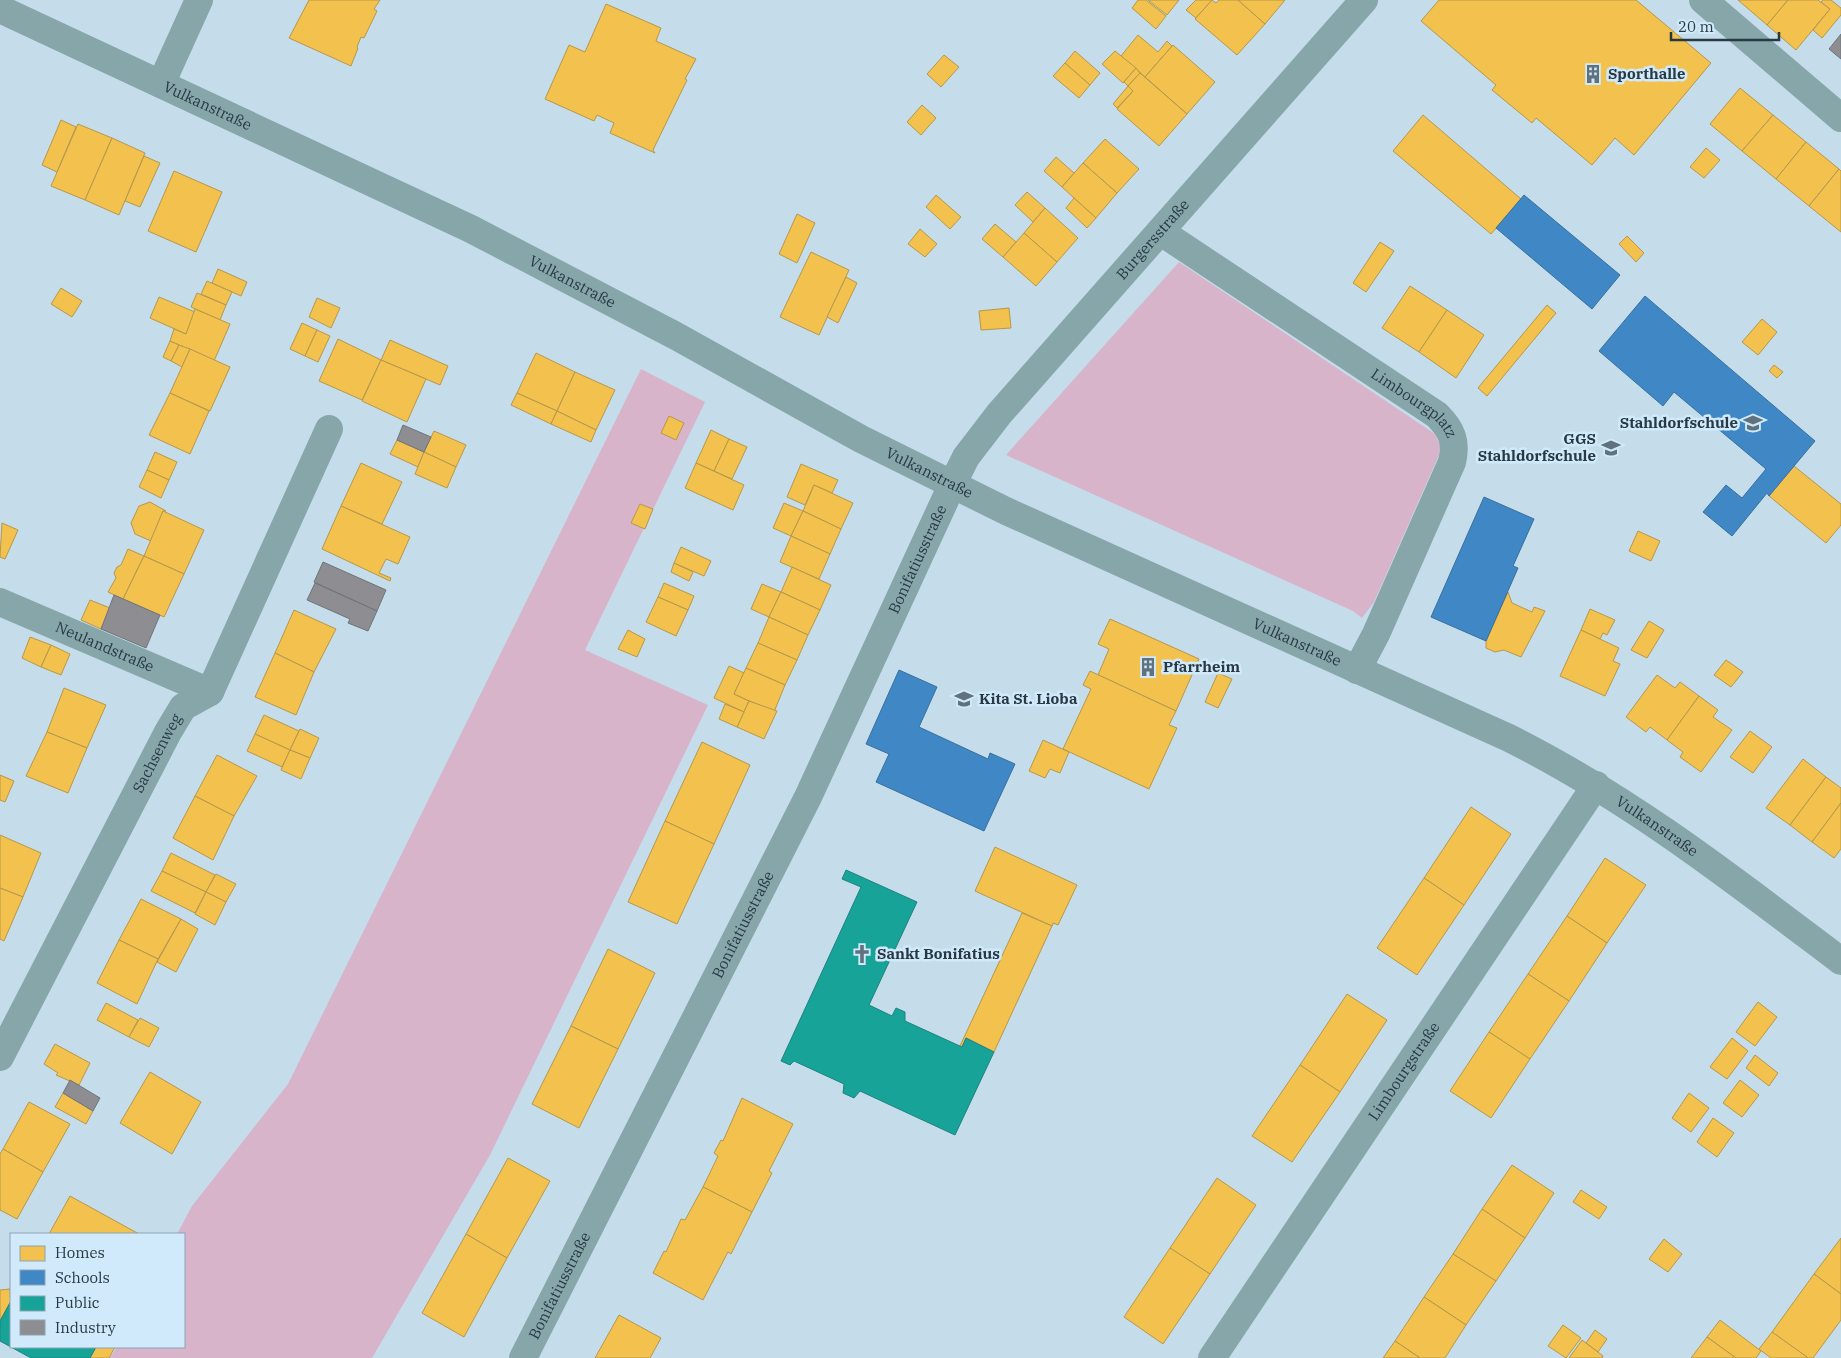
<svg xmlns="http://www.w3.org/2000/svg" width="1841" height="1358" viewBox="0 0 1841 1358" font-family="'IBM Plex Serif',serif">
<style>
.green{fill:#d8b4cb}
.homes{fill:#f2c14e;stroke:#b5984b}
.schools{fill:#3f88c5;stroke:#38709e}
.public{fill:#17a398;stroke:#1c837f}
.industry{fill:#8d8d92;stroke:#6f747b}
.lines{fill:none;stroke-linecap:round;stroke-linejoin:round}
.minor{stroke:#86a6aa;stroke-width:28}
.labels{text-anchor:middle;stroke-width:5;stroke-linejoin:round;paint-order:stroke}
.poi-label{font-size:15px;font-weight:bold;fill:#283944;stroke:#d1eafb;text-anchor:start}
.street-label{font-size:15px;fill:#283944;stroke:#d1eafb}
</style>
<rect width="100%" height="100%" fill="#c5dceb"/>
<g class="green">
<polygon points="1179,262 1435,434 1440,445 1439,455 1374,602 1362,618 1353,611 1006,455"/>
<polygon points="641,369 705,402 585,650 708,705 490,1155 372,1358 110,1358 117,1347 184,1347 184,1234 177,1234 192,1206 288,1084"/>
</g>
<g class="homes">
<polygon points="309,0 380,0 374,9 377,11 364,38 361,37 357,47 358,48 351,66 289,38"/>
<polygon points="1138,0 1146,0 1166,16 1156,29 1132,8"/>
<polygon points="1148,0 1179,0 1167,15"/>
<polygon points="1196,0 1212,0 1196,18 1186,10"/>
<polygon points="1212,0 1216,3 1219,0 1238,0 1265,24 1237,55 1195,19"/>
<polygon points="1238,0 1285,0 1265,24"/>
<polygon points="1439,0 1636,0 1711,63 1634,155 1615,138 1592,165 1536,118 1532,123 1492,90 1496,85 1421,21"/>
<polygon points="1738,0 1788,0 1767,25"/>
<polygon points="1788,0 1818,0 1830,9 1796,50 1767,25"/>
<polygon points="1823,0 1831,0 1841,8 1841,15 1822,38 1813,30 1830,9 1821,2"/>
<polygon points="606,4 661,28 656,41 696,59 685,79 687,80 653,150 655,153 610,133 614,123 597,115 594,121 545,99 569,45 585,52"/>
<polygon points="1138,35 1158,52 1167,41 1172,46 1145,77 1121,56"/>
<polygon points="1173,45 1215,82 1187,114 1145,77"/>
<polygon points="1075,51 1100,73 1090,85 1065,63"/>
<polygon points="1115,51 1136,68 1123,83 1102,64"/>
<polygon points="944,55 959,67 941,87 927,74"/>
<polygon points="1065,63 1090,85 1079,98 1053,76"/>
<polygon points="1136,68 1140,73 1128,86 1124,82"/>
<polygon points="1140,73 1187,114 1159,146 1117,109 1133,91 1128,86"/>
<polygon points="1128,86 1133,91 1117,108 1113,104"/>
<polygon points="1740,88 1773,115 1742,151 1710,124"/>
<polygon points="922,105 936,118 921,135 907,122"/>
<polygon points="1423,115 1521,199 1491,234 1393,151"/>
<polygon points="1773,115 1806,142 1776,179 1742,151"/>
<polygon points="61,120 76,127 57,172 42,165"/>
<polygon points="78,124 112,138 85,200 51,186"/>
<polygon points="112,138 145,153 119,215 85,200"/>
<polygon points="1105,139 1139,169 1117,193 1083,163"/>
<polygon points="1806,142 1839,169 1809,206 1776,179"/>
<polygon points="1706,148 1720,160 1704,178 1690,167"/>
<polygon points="144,156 160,163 140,207 125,201"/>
<polygon points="1056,157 1074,173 1062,187 1044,171"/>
<polygon points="1083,163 1117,193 1096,218 1062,187"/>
<polygon points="1839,169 1841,171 1841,232 1809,206"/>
<polygon points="174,171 222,192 196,252 148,231"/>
<polygon points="1027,192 1045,208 1033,222 1015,205"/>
<polygon points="936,195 961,217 950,229 926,207"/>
<polygon points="1074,198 1096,218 1087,228 1066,208"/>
<polygon points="1045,208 1078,238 1057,262 1024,233"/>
<polygon points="797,214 815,223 797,263 779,254"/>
<polygon points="995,224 1016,242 1003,257 982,239"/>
<polygon points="920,229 937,244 925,257 908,244"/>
<polygon points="1024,233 1057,262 1036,286 1003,257"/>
<polygon points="1627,236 1644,253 1636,262 1619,244"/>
<polygon points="1380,242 1394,251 1366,292 1353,283"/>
<polygon points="811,252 849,270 819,335 780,317"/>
<polygon points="218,269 247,282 241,296 212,283"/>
<polygon points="846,277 857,283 838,323 827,317"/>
<polygon points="207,281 232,292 226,305 201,294"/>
<polygon points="1410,286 1447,310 1419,352 1382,328"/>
<polygon points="61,288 82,301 72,317 51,304"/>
<polygon points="197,293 226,305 220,320 191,307"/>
<polygon points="159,297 195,312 186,334 150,318"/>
<polygon points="317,298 340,308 331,328 309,317"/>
<polygon points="1547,305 1556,313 1487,396 1478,388"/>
<polygon points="1009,308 1011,328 981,330 979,311"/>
<polygon points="195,309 230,324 214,361 170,341 174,329 186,334"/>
<polygon points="1447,310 1484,335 1456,378 1419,352"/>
<polygon points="1762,319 1777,332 1758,355 1742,342"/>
<polygon points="302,323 317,330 305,356 290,349"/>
<polygon points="317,330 330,336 318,362 305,356"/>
<polygon points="338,339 381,360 362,400 319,381"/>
<polygon points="390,340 448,366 440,385 381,360"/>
<polygon points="170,341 179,345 171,361 163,357"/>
<polygon points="179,345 190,349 182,367 171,361"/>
<polygon points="190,349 230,367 210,411 170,393"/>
<polygon points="536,353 575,372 557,411 517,393"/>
<polygon points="381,360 426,379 407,422 362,401"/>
<polygon points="1774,365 1783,372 1777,378 1769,371"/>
<polygon points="575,372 615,390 596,430 557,411"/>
<polygon points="170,393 209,411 190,454 149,435"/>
<polygon points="517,393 557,411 551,424 511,405"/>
<polygon points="557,411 596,430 591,442 551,424"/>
<polygon points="669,416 684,423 676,440 661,433"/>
<polygon points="711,430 729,439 714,471 696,463"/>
<polygon points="434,431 466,445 456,467 424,452"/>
<polygon points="729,439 747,447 732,479 714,471"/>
<polygon points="397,440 424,452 418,467 390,454"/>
<polygon points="155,452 177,462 169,480 147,470"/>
<polygon points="424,452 456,467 447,488 415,474"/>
<polygon points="361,463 402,482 382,524 341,506"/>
<polygon points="696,463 744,485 733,510 685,488"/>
<polygon points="801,464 838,480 832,493 814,485 805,505 787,497"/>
<polygon points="1794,466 1841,504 1841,525 1826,543 1769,496"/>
<polygon points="147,470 169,480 161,498 139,487"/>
<polygon points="814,485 853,503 841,529 803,511"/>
<polygon points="150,502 166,511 163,511 151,541 135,534 131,523 139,506"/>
<polygon points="784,503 803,511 791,536 773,528"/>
<polygon points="640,504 653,509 645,529 631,523"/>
<polygon points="341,506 410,537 398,564 386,559 379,573 391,578 390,581 322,549"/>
<polygon points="163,511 204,530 184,574 144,556"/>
<polygon points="803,511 841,529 830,554 791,536"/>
<polygon points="2,523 18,530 5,559 0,557"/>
<polygon points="1638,531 1660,541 1651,561 1629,551"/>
<polygon points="791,536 830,554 819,579 780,562"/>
<polygon points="681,547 711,561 704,576 674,563"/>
<polygon points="128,549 144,556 123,599 108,592 116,578 114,573 117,567 121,565"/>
<polygon points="144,556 184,574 164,617 123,599"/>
<polygon points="674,563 693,572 689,581 671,572"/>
<polygon points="792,567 831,585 820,610 781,592"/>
<polygon points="664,583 694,596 688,610 658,597"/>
<polygon points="762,584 781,592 769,617 751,609"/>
<polygon points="781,592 820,610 808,635 769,617"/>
<polygon points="1508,592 1512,603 1532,612 1534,607 1545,611 1521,657 1504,650 1495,652 1486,648 1486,641"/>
<polygon points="658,597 688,610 676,636 646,622"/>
<polygon points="90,600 110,608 101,629 81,620"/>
<polygon points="1590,609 1615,620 1607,635 1603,633 1600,639 1581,630"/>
<polygon points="294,610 336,629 314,672 275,653"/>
<polygon points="769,617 808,635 797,660 758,643"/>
<polygon points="1110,619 1199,659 1176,711 1098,675 1109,649 1098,644"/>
<polygon points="1649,621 1664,630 1647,658 1631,650"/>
<polygon points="628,630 645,639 637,657 618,649"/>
<polygon points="1581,630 1619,648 1613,661 1620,664 1605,696 1560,676"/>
<polygon points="30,637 51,645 41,667 22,658"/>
<polygon points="758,643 797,660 785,685 746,668"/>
<polygon points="51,645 70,654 61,675 41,667"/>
<polygon points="275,653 314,672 296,715 255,697"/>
<polygon points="1726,660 1743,672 1731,687 1714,675"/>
<polygon points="729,666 744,673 734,694 749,701 744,712 714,698"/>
<polygon points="746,668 785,685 774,712 734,694"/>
<polygon points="1090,671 1176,711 1169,725 1177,728 1149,789 1063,749 1091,689 1083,685"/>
<polygon points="1218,673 1232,679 1218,708 1205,702"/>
<polygon points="1657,675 1675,688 1680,682 1699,696 1667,740 1650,727 1646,732 1626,717"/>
<polygon points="64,688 106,705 87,748 47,732"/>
<polygon points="1699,696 1718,710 1713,717 1732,730 1701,772 1680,757 1683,752 1667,740"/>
<polygon points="749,701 777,711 764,739 737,727"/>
<polygon points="725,704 744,712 737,727 719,719"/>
<polygon points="264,715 299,731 290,750 255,734"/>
<polygon points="300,729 319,738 310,758 290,750"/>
<polygon points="1750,731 1772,747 1753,773 1730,757"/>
<polygon points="47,732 87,748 68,793 26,776"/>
<polygon points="255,734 290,750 282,767 247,751"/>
<polygon points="1043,740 1069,752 1060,773 1050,769 1045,778 1029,771"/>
<polygon points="702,742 750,765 714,844 665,821"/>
<polygon points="290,750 310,758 301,779 281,770"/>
<polygon points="217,755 257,776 234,816 195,796"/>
<polygon points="1803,759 1826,777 1790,825 1766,808"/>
<polygon points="0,775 14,781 5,802 0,800"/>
<polygon points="1826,777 1841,788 1841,803 1812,842 1790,825"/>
<polygon points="195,796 234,816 213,860 173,838"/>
<polygon points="1841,803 1841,849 1834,858 1812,842"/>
<polygon points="1471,807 1511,834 1464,905 1424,878"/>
<polygon points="665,821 714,844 677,924 628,902"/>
<polygon points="0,835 41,853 23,897 0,888"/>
<polygon points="995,847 1077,885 1058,925 1053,923 1052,926 975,891"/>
<polygon points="171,853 215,875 206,892 162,871"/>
<polygon points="1605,858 1646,885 1607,943 1567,916"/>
<polygon points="162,871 206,892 195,913 151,891"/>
<polygon points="216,874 236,884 226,902 206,892"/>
<polygon points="1424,878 1464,905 1417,975 1377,948"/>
<polygon points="0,888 23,897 4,941 0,939"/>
<polygon points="206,892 226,902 215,925 195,914"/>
<polygon points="141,899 181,919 158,959 119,940"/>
<polygon points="1022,913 1052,926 994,1052 966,1038 962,1047 960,1046"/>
<polygon points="1567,916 1607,943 1569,1001 1528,974"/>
<polygon points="181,919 198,929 176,972 157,962"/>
<polygon points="119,940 158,959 137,1004 97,983"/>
<polygon points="608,949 655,973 618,1049 571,1026"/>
<polygon points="1528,974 1569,1001 1530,1059 1489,1032"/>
<polygon points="1347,994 1387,1020 1340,1092 1300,1065"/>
<polygon points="1758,1002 1777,1017 1755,1046 1736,1032"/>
<polygon points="106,1003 138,1020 129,1037 97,1020"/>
<polygon points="140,1018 159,1028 149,1047 129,1037"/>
<polygon points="571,1026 618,1049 579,1128 532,1104"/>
<polygon points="1489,1032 1530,1059 1491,1118 1450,1091"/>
<polygon points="1732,1038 1748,1051 1727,1079 1710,1067"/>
<polygon points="55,1044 90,1063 79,1085 56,1075 58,1073 44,1064"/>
<polygon points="1755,1055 1778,1073 1769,1086 1746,1068"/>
<polygon points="1300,1065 1340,1092 1292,1162 1252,1136"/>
<polygon points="150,1072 201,1102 172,1154 120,1123"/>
<polygon points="1740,1080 1759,1095 1742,1117 1723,1103"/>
<polygon points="63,1093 93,1111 86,1124 55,1107"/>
<polygon points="1689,1093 1709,1108 1691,1132 1672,1118"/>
<polygon points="742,1098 793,1124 769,1171 772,1173 752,1212 703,1187 718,1156 714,1153 721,1140 723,1141"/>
<polygon points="29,1102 70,1124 43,1172 3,1149"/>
<polygon points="1713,1118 1734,1133 1717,1157 1697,1142"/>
<polygon points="3,1149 43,1172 17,1219 0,1210 0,1154"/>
<polygon points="508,1158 550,1181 507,1258 466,1234"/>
<polygon points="1512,1165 1554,1193 1525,1238 1482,1209"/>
<polygon points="1217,1178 1256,1205 1210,1274 1170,1248"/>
<polygon points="703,1187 752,1212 731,1254 728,1252 703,1300 653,1273 664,1251 666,1252 681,1219 685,1220"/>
<polygon points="1581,1190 1607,1207 1599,1219 1573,1202"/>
<polygon points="70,1196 139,1234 49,1234"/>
<polygon points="1482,1209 1525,1238 1496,1281 1453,1254"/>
<polygon points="466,1234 507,1258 464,1337 422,1313"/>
<polygon points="1841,1238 1841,1294 1814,1274"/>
<polygon points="1664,1239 1682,1254 1668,1272 1649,1259"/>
<polygon points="1170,1248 1210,1274 1163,1344 1124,1317"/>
<polygon points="1453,1254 1496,1281 1466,1325 1424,1297"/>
<polygon points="1814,1274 1841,1294 1841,1320 1813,1358 1808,1358 1772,1332"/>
<polygon points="10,1289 11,1301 0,1321 0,1290"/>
<polygon points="1424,1297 1466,1325 1445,1358 1420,1358 1395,1341"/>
<polygon points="619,1315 661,1338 650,1358 595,1358"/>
<polygon points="1720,1320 1761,1351 1756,1358 1736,1358 1707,1337"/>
<polygon points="1563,1325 1581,1338 1566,1358 1548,1346"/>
<polygon points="1595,1330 1607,1339 1598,1352 1586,1343"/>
<polygon points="1772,1332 1807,1357 1806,1358 1771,1358 1759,1349"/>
<polygon points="1707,1337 1736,1358 1691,1358"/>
<polygon points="1582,1340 1603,1356 1602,1358 1569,1358"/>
<polygon points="1395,1341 1420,1358 1383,1358"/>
<polygon points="96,1347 115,1347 109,1358 90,1358"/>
</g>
<g class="schools">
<polygon points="1524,195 1620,275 1592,309 1496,228"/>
<polygon points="1645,296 1815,441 1769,496 1767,493 1732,536 1703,512 1726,485 1742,498 1766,469 1674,392 1663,406 1599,351"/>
<polygon points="1484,497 1534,519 1513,566 1518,568 1486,641 1431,617"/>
<polygon points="899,670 937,687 919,727 988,759 990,753 1015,764 984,831 876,782 889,754 866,744"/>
</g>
<g class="public">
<polygon points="846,870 917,902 869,1005 892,1016 896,1008 905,1012 905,1021 962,1047 966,1038 994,1052 955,1135 860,1091 854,1098 843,1093 844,1084 794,1061 790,1065 781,1061 861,887 842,879"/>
<polygon points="11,1301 11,1347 96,1347 90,1358 31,1358 0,1341 0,1321"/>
</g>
<g class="industry">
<polygon points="1841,34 1841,59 1829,49"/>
<polygon points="403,425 431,437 424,452 397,440"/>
<polygon points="323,562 386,590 377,611 314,582"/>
<polygon points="315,583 377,611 368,631 348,623 350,619 307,600"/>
<polygon points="114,595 160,615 146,648 101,629"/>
<polygon points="70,1080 100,1098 93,1111 63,1093"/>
</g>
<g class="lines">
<g class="minor">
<polyline points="1703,0 1841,118"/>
<path id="s1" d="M0 9 471 229 676 336 861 439 1006 511 1509 738C1629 798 1734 880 1841 961"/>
<polyline points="161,84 199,0"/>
<path id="s2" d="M1161 232 1437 415C1452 430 1457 442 1452 462L1376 634 1357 670"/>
<path id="s3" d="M0 602 210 692"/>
<path id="s4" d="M0 1057 168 732 183 707 210 692 329 429"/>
<path id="s5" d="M523 1358 808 797 952 485 966 457 999 414 1364 0"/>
<path id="s6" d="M1212 1358 1596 785"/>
</g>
</g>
<defs>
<g id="building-bare" transform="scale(1.5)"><path d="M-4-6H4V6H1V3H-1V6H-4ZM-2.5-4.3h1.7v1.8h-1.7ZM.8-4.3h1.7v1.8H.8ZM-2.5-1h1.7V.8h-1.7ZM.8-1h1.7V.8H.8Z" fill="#5f727e" stroke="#d1eafb" stroke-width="2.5" paint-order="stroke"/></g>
<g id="school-bare" transform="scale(1.5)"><path d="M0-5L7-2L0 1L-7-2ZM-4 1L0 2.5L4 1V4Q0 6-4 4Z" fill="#5f727e" stroke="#d1eafb" stroke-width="2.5" paint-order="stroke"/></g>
<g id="church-bare" transform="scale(1.5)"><path d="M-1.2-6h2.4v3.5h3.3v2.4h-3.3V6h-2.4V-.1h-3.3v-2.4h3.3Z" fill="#5f727e" stroke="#d1eafb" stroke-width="2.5" paint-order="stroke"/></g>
</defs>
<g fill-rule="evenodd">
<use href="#building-bare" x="1593" y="74"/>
<use href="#school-bare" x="1753" y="423"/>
<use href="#school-bare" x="1611" y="448"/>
<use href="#building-bare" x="1148" y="667"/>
<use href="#school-bare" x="964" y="699"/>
<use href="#church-bare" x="862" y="954"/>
</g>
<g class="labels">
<g class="poi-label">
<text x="1608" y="79">Sporthalle</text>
<text x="1738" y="428" text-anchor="end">Stahldorfschule</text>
<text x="1596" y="444" text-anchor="end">GGS<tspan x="1596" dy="17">Stahldorfschule</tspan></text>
<text x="1163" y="672">Pfarrheim</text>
<text x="979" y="704">Kita St. Lioba</text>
<text x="877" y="959">Sankt Bonifatius</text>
</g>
<g class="street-label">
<text dy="5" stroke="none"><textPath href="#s1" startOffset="229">Vulkanstraße</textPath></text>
<text dy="5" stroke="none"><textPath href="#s5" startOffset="1291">Burgersstraße</textPath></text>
<text dy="5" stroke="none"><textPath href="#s1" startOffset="634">Vulkanstraße</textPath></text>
<text dy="5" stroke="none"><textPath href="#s2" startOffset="306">Limbourgplatz</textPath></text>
<text dy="5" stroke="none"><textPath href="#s1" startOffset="1039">Vulkanstraße</textPath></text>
<text dy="5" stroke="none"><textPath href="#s5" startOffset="891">Bonifatiusstraße</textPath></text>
<text dy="5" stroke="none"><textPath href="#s1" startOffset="1444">Vulkanstraße</textPath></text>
<text dy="5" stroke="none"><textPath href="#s3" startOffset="114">Neulandstraße</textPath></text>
<text dy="5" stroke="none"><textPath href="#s4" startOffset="342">Sachsenweg</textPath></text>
<text dy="5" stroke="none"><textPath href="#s1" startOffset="1849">Vulkanstraße</textPath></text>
<text dy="5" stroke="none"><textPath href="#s5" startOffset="486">Bonifatiusstraße</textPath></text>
<text dy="5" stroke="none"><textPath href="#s6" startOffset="345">Limbourgstraße</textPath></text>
<text dy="5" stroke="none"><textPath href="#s5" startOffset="81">Bonifatiusstraße</textPath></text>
</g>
</g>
<rect x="10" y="1233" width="175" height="115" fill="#d1eafb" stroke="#8da3b2"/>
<rect x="20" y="1246" width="25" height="15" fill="#f2c14e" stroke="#8da3b2"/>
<text x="55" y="1258" font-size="15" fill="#283944">Homes</text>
<rect x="20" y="1270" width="25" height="15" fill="#3f88c5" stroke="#8da3b2"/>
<text x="55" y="1283" font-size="15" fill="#283944">Schools</text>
<rect x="20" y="1296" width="25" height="15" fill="#17a398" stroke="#8da3b2"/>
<text x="55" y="1308" font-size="15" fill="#283944">Public</text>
<rect x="20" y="1320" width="25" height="15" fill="#8d8d92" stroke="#8da3b2"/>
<text x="55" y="1333" font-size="15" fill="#283944">Industry</text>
<path d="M1671 32v8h108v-8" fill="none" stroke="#283944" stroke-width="2.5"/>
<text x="1678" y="32" font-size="15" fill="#283944" stroke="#d1eafb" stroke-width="4" paint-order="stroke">20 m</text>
</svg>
